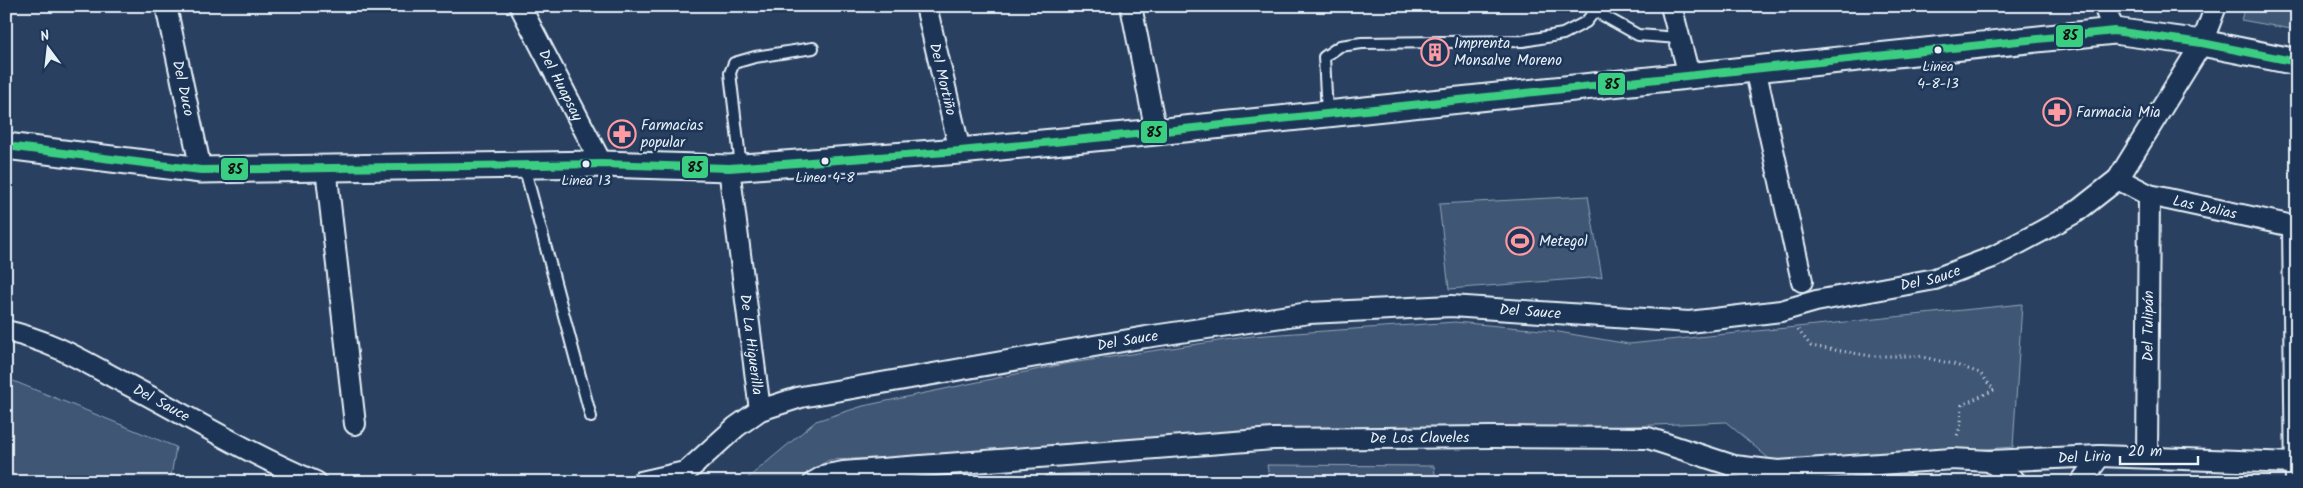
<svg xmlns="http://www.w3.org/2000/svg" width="2303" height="488" viewBox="0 0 2303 488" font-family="Kalam,sans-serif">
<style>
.green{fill:#415774;stroke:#94a4b6}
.water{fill:#6b7c95;stroke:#9dabbd}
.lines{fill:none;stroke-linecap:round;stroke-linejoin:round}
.service-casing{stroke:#e8f1f8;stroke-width:14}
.minor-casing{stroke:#e8f1f8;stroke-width:24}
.tertiary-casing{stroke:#e8f1f8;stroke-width:29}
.path{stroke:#e8f1f8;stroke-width:3;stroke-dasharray:1 4;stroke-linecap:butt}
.service{stroke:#1d3557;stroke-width:10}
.minor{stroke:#1d3557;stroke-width:20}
.tertiary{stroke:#1d3557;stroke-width:25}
.bus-1-casing{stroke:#1d3557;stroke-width:11}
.bus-1{stroke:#3ace82;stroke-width:8}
.bus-dot{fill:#e8f1f8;stroke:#1d3557;stroke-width:2}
.labels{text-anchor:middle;stroke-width:5;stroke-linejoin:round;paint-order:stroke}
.bus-label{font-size:14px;fill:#e8f1f8;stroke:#1d3557}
.poi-label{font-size:15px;fill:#e8f1f8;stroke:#1d3557;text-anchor:start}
.street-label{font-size:15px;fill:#e8f1f8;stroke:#1d3557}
.line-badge{stroke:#1d3557;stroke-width:2}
.pale-badge-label{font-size:14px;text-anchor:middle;font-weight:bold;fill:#111}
</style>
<rect width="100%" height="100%" fill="#294061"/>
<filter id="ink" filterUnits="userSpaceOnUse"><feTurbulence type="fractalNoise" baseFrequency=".02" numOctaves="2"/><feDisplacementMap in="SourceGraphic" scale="10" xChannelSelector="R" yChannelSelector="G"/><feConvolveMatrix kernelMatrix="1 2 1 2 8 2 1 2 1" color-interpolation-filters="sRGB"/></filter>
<g filter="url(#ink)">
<g class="green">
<polygon points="2245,6 2297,6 2297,30 2241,20"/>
<polygon points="1588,196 1602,277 1449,289 1439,204"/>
<polygon points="2022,304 2013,447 1790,464 1774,463 1726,422 829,460 811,471 802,482 743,482 816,421 863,406 1064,364 1252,336 1455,322 1553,331 1629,344"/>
<polygon points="6,378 176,447 170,482 6,482"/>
<polygon points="1267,465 1434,466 1436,482 1270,482"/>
</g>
<polygon class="water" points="1088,473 1088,482 1045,482 1045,475"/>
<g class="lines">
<g class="service-casing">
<g id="service">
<polyline points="1595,11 1638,35 1679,38"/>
<polyline points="1327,113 1324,57 1340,46 1362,43 1523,41 1563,34 1586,22 1599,6"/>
<polyline points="524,166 591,417"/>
<polyline points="741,167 730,73 734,63 755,57 813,48"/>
</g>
</g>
<g class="minor-casing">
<g id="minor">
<path id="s1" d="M166 6 201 170"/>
<path id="s2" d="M520 6 602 164"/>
<path id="s3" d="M926 6 960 151"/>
<polyline points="1131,6 1156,132"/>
<polyline points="1671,6 1689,75"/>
<polyline points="2104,6 2114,31"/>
<polyline points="1755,68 1802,281"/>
<polyline points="326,168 355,424"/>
<path id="s4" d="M729 168 760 410"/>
<path id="s5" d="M2118 179 2149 195 2297 227"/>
<polyline points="2293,226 2296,482"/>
<path id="s6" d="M6 331C49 340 80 359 117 379 183 413 247 453 316 482"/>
<path id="s7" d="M2147 456 2149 195"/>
<polyline points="1990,461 2016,482"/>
<polyline points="641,482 685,472"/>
<path id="s8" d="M675 482 736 427 760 410 801 397 1146 337 1309 313 1451 306 1689 322 1781 311 1816 301 1935 279 1993 257 2040 232 2076 212 2118 179 2202 43 2216 6"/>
<path id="s9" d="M814 482 826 475 843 472 1273 439 1491 437 1648 438 1734 466 1778 471 1952 459 1990 461 2100 456 2297 463"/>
<polyline points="2081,482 2100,456"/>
</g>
</g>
<g class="tertiary-casing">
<polyline id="tertiary" points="6,146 201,170 602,164 729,168 960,151 1156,132 2114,31 2202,43 2297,62"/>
</g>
<polyline class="path" points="1798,330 1811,346 1871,356 1918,356 1953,364 1980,373 1994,390 1962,405 1961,424 1957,436"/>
<use href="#service" class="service"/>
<use href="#minor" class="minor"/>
<use href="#tertiary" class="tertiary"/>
<g class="bus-1-casing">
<polyline id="bus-1" points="6,146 201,170 602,164 729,168 960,151 1156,132 2114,31 2202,43 2297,62"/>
</g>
<use href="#bus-1" class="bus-1"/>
</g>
</g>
<defs>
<g id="building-ring" transform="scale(1.4375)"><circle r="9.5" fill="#1d3557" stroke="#ff9aa2" stroke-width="1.5"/><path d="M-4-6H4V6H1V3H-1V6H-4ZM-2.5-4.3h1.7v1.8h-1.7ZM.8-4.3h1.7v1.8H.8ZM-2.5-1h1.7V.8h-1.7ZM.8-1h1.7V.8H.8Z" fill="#ff9aa2"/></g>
<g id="pharmacy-ring" transform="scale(1.4375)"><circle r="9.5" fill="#1d3557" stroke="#ff9aa2" stroke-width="1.5"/><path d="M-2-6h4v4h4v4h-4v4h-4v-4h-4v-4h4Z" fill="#ff9aa2"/></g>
<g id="stadium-ring" transform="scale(1.4375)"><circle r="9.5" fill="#1d3557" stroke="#ff9aa2" stroke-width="1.5"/><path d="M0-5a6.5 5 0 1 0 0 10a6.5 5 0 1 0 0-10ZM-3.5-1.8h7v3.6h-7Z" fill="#ff9aa2"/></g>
</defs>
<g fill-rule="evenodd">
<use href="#building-ring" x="1435" y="52"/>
<use href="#pharmacy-ring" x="2057" y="112"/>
<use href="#pharmacy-ring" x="622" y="134"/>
<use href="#stadium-ring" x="1520" y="241"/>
</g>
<g class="bus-dot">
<circle cx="1938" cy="50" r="4.5"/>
<circle cx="825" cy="161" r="4.5"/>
<circle cx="586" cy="164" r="4.5"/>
</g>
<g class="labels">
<g class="bus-label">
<text x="1938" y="71">Linea<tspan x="1938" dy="17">4-8-13</tspan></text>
<text x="825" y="182">Linea 4-8</text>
<text x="586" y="185">Linea 13</text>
</g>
<g class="poi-label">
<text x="1454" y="48">Imprenta<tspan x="1454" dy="17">Monsalve Moreno</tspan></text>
<text x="2076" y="117">Farmacia Mia</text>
<text x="641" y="130">Farmacias<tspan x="641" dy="17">popular</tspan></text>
<text x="1539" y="246">Metegol</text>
</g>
<g class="street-label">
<text dy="5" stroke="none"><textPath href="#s3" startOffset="75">Del Mortiño</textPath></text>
<text dy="5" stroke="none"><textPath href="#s2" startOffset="89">Del Huapsay</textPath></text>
<text dy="5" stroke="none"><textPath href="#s1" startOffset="84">Del Duco</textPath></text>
<text dy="5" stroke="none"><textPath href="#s5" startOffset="92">Las Dalias</textPath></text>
<text dy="5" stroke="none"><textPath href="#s8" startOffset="1296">Del Sauce</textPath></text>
<text dy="5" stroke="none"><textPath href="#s8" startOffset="891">Del Sauce</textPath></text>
<text dy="5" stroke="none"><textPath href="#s7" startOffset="130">Del Tulipán</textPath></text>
<text dy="5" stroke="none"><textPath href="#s8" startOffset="486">Del Sauce</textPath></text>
<text dy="5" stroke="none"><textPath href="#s4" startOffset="178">De La Higuerilla</textPath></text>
<text dy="5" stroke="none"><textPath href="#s6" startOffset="172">Del Sauce</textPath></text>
<text dy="5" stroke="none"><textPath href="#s9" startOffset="609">De Los Claveles</textPath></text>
<text dy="5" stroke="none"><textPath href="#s9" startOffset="1279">Del Lirio</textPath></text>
</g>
</g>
<g class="line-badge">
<rect x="2055" y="24" width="29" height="24" rx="5" fill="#3ace82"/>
<rect x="1597" y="72" width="29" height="24" rx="5" fill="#3ace82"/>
<rect x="1140" y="120" width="28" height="24" rx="5" fill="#3ace82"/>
<rect x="681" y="155" width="28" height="24" rx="5" fill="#3ace82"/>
<rect x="220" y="157" width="29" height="24" rx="5" fill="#3ace82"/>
</g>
<g class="pale-badge-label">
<text x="2070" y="40">85</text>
<text x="1612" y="89">85</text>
<text x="1154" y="137">85</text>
<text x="695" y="172">85</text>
<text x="235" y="174">85</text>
</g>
<rect width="2303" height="488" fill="none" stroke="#1d3557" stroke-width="25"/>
<rect x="12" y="12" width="2278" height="463" fill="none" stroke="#e8f1f8" stroke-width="2" filter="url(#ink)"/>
<g transform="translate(48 48) rotate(345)" stroke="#1d3557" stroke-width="4" paint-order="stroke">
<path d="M0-4L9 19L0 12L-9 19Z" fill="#e8f1f8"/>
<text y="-8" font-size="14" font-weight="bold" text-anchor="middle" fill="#e8f1f8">N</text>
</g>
<path d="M2120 456v8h78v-8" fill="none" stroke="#e8f1f8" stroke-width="2.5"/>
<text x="2128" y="456" font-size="15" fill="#e8f1f8" stroke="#1d3557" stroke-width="4" paint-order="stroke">20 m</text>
</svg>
